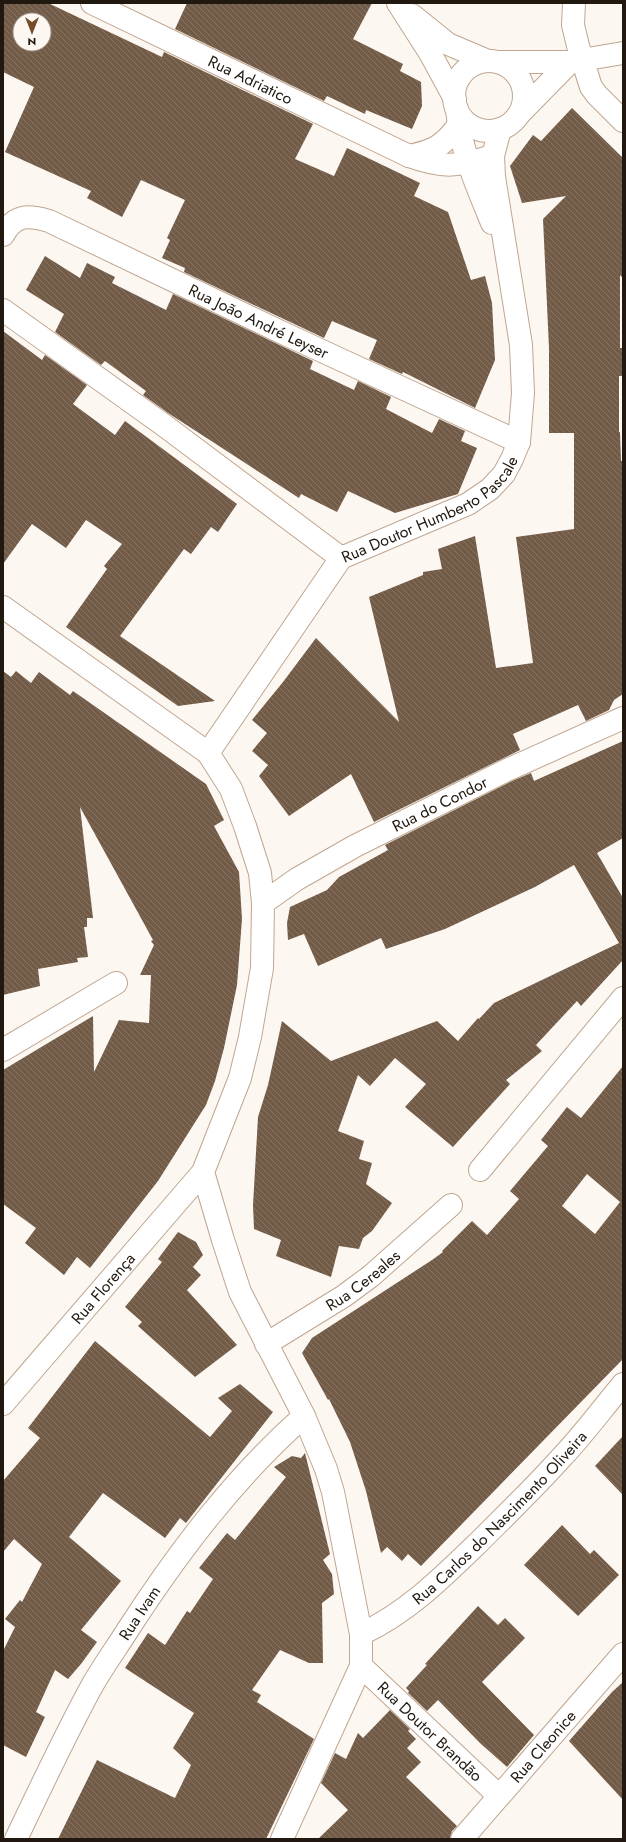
<svg xmlns="http://www.w3.org/2000/svg" width="626" height="1842" viewBox="0 0 626 1842" font-family="Jost,sans-serif">
<style>
.building{fill:url(#building-back-hatch);fill-rule:evenodd}
.lines{fill:none;stroke-linecap:round;stroke-linejoin:round}
.minor-casing{stroke:#bfa690;stroke-width:24}
.minor{stroke:#fff;stroke-width:22}
.labels{text-anchor:middle;stroke-width:4;stroke-linejoin:round;paint-order:stroke}
.street-label{font-size:16px;fill:#21180f;stroke:#fdf7f2}
</style>
<defs>
<pattern id="building-back-hatch" width="6" height="6" patternUnits="userSpaceOnUse"><rect width="6" height="6" fill="#735c47"/><path d="M-1 5l2 2M0 0l6 6M5-1l2 2" fill="none" stroke="#857463"/></pattern>
</defs>
<rect width="100%" height="100%" fill="#fdf7f2"/>
<g class="building">
<path d="M3 3H48L162 57 164 52 313 124 295 159 334 176 347 148 420 183 414 196 448 212 471 280 485 276 492 303 495 360 475 408 403 372 402 374 369 359 377 340 332 321 324 338 184 272 185 268 162 258 170 240 167 238 185 200 141 180 122 217 87 198 91 191 5 152 34 87 3 72ZM20 20H44V44H20Z"/>
<polygon points="187,3 372,3 353,39 403,64 400,71 421,82 422,106 412,129 366,110 365,114 327,96 324,101 175,29"/>
<polygon points="572,108 623,158 623,278 620,275 620,348 623,348 623,376 619,376 619,432 620,432 621,461 623,461 623,694 614,700 609,710 586,721 578,705 513,734 520,750 374,822 351,774 289,816 259,776 268,765 252,751 267,733 252,720 283,682 316,638 399,722 369,597 423,575 423,572 442,569 438,549 475,536 496,668 533,663 516,537 574,529 574,433 549,433 549,348 543,219 566,196 522,203 510,166 533,135 541,141"/>
<polygon points="45,256 80,278 87,263 115,277 112,283 166,310 173,294 313,361 310,369 354,390 358,381 391,397 386,409 432,433 439,419 465,431 461,441 477,448 458,494 395,513 348,491 337,512 301,494 299,498 168,413 143,395 146,391 105,361 101,365 55,332 64,314 26,290"/>
<polygon points="3,331 42,360 45,355 87,385 73,404 115,435 125,421 237,504 218,532 211,527 191,554 184,549 120,636 215,701 178,706 66,627 107,569 104,566 122,544 86,520 66,548 32,524 3,564"/>
<polygon points="3,671 11,677 16,671 31,683 39,672 70,695 73,691 206,784 224,820 214,826 239,872 242,919 237,985 224,1048 215,1081 206,1105 158,1181 90,1268 77,1257 64,1275 25,1243 36,1228 3,1204 3,1070 93,1016 94,1072 119,1020 149,1023 151,975 140,975 154,945 151,941 153,940 80,807 93,918 87,918 87,927 84,927 88,957 77,958 78,962 38,969 40,986 3,995"/>
<polygon points="623,741 623,838 597,853 623,898 623,960 581,1006 577,1001 536,1045 542,1051 506,1080 510,1084 453,1147 405,1107 426,1084 395,1058 370,1086 358,1075 338,1131 364,1141 359,1159 372,1163 366,1184 392,1203 372,1231 363,1238 359,1249 339,1246 331,1277 276,1256 281,1240 254,1229 253,1205 258,1117 268,1085 282,1021 331,1061 437,1021 458,1041 478,1018 479,1019 494,1003 619,943 574,865 535,887 445,929 386,949 381,938 318,966 304,934 288,940 287,923 290,907 327,890 339,877 388,850 385,845 512,781 531,773 534,781"/>
<path d="M623 1066V1359L421 1566 408 1554 402 1561 387 1547 381 1553 366 1491 350 1442 329 1399 328 1400 302 1353 312 1338 432 1260 443 1252 442 1251 472 1221 487 1235 519 1199 510 1191 548 1146 541 1140 567 1107 581 1118ZM587 1174 620 1202 595 1234 562 1206Z"/>
<polygon points="178,1232 196,1242 203,1255 193,1267 201,1275 187,1290 237,1345 195,1377 138,1326 142,1322 125,1307 162,1262 158,1259"/>
<polygon points="95,1341 210,1437 232,1411 218,1398 240,1384 273,1412 186,1523 180,1518 165,1538 103,1493 69,1537 121,1581 81,1630 97,1642 81,1664 68,1679 55,1670 36,1712 45,1717 26,1757 3,1745 3,1651 15,1627 5,1619 20,1600 22,1602 42,1564 14,1539 3,1552 3,1481 40,1438 28,1428"/>
<polygon points="623,1436 623,1495 595,1466"/>
<polygon points="305,1453 330,1554 323,1560 332,1574 334,1594 322,1603 323,1663 309,1663 280,1650 252,1690 261,1695 257,1702 314,1739 266,1839 58,1839 97,1760 175,1798 191,1765 173,1748 194,1713 125,1668 148,1633 165,1645 187,1611 190,1613 213,1579 199,1568 227,1533 235,1540 286,1477 274,1467 292,1456 301,1458"/>
<polygon points="562,1525 590,1554 594,1550 619,1575 578,1616 524,1565"/>
<polygon points="478,1606 498,1625 505,1618 525,1638 482,1682 534,1735 507,1767 480,1743 438,1700 427,1711 408,1693 409,1691 406,1688 427,1665 425,1664"/>
<polygon points="623,1682 623,1800 569,1741 612,1692"/>
<polygon points="390,1710 410,1729 408,1731 416,1739 407,1748 421,1762 406,1777 457,1826 452,1831 450,1839 318,1839 348,1810 321,1783 335,1753 346,1759 358,1733 363,1738"/>
</g>
<g class="lines">
<g class="minor-casing">
<g id="minor">
<path id="s1" d="M92 3 409 156C445 169 457 166 493 156"/>
<polyline points="398,3 430,53 455,99"/>
<polyline points="574,3 573,25 578,46 591,87 597,95 623,121"/>
<polyline points="412,15 448,44 488,61"/>
<circle cx="489" cy="96" r="35"/>
<polyline points="499,62 570,62 623,53"/>
<path d="M457 109C460 149 477 186 492 223"/>
<polyline points="520,113 570,62"/>
<path d="M409 156C434 151 443 146 458 126"/>
<path id="s2" d="M3 235C15 214 28 215 49 221L283 333 519 442"/>
<polyline points="3,310 165,426 341,558"/>
<polyline points="3,607 208,753 231,789 245,826 260,873 263,903 262,968 250,1037 240,1078 203,1172 223,1240 240,1292 304,1416 326,1469 333,1492 361,1634 361,1666 282,1839"/>
<path id="s3" d="M208 753 341 558 468 504 490 489 504 474 512 459 519 442 523 393 521 345 494 177 493 156 500 129"/>
<path id="s4" d="M263 903 297 879 355 846 507 770 623 718"/>
<polyline points="3,1050 116,983"/>
<polyline points="480,1170 623,998"/>
<path id="s5" d="M266 1344 344 1296 371 1276 451 1205"/>
<path id="s6" d="M3 1404 203 1172"/>
<path id="s7" d="M361 1634C407 1613 444 1576 480 1541 507 1514 535 1487 561 1458 583 1435 602 1409 623 1384"/>
<path id="s8" d="M361 1666 499 1796"/>
<path id="s9" d="M16 1839C41 1787 65 1735 93 1684 104 1665 117 1647 129 1628 179 1551 235 1477 304 1416"/>
<path id="s10" d="M462 1839 623 1654"/>
</g>
</g>
<use href="#minor" class="minor"/>
</g>
<g class="labels">
<g class="street-label">
<text dy="6" stroke="none"><textPath href="#s1" startOffset="176">Rua Adriatico</textPath></text>
<text dy="6" stroke="none"><textPath href="#s2" startOffset="286">Rua João André Leyser</textPath></text>
<text dy="6" stroke="none"><textPath href="#s3" startOffset="339">Rua Doutor Humberto Pascale</textPath></text>
<text dy="6" stroke="none"><textPath href="#s4" startOffset="203">Rua do Condor</textPath></text>
<text dy="6" stroke="none"><textPath href="#s5" startOffset="116">Rua Cereales</textPath></text>
<text dy="6" stroke="none"><textPath href="#s6" startOffset="153">Rua Florença</textPath></text>
<text dy="6" stroke="none"><textPath href="#s7" startOffset="182">Rua Carlos do Nascimento Oliveira</textPath></text>
<text dy="6" stroke="none"><textPath href="#s9" startOffset="258">Rua Ivam</textPath></text>
<text dy="6" stroke="none"><textPath href="#s8" startOffset="95">Rua Doutor Brandão</textPath></text>
<text dy="6" stroke="none"><textPath href="#s10" startOffset="123">Rua Cleonice</textPath></text>
</g>
</g>
<rect width="626" height="1842" fill="none" stroke="#21180f" stroke-width="8"/>
<g transform="translate(32 32) rotate(180)"><circle r="19" fill="#fdf7f2" stroke="#a59e97"/>
<path d="M0-3L7 15L0 10L-7 15Z" fill="#734e29"/>
<text y="-6" font-size="11" font-weight="bold" text-anchor="middle" fill="#21180f">N</text>
</g>
</svg>
